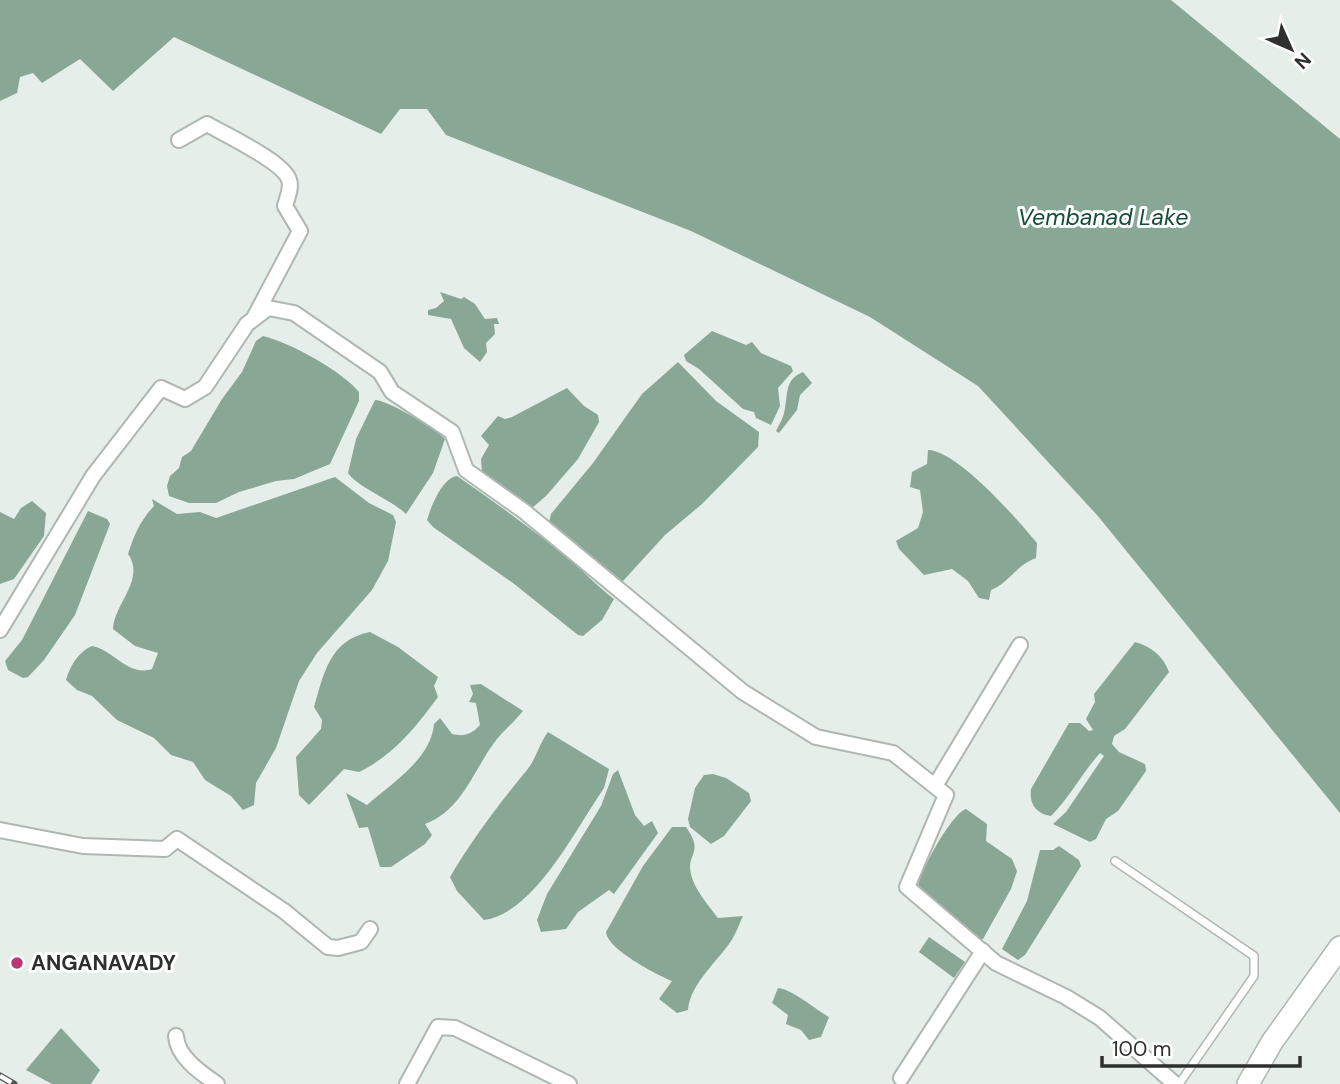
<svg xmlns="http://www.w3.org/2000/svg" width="1340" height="1084" viewBox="0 0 1340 1084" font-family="'DM Sans',sans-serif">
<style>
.water{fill:#88a795}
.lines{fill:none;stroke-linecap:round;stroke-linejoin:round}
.lane-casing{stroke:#afb7b2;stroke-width:10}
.street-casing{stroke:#afb7b2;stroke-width:18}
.secondary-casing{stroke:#afb7b2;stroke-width:24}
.lane{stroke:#fff;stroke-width:7}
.street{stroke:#fff;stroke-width:14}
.secondary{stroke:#fff;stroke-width:21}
.rail-casing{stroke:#515553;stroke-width:7}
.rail{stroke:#fff;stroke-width:4.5;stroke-dasharray:13;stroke-linecap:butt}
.poi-dot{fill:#bc3677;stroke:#fff;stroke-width:2.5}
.labels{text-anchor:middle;stroke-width:6;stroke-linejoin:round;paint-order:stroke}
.poi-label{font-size:21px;font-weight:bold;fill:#2d302e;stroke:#fff;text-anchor:start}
.water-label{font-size:23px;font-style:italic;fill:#154e34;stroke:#fff}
</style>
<rect width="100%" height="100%" fill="#e5eee9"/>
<g class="water">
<polygon points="0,0 1171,0 1340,139 1340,813 1097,515 978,386 870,317 691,231 446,135 427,109 400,109 381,134 174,37 113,91 80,59 42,83 33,73 20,77 17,93 0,101"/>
<polygon points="440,292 461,299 464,297 475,304 485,319 497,318 499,324 494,324 495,334 486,343 487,352 480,362 464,348 451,319 428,315 428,310 436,308 444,301"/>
<polygon points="712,331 746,345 752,342 761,353 791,366 793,371 778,388 780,406 771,425 756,418 754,412 743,409 699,369 686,361 684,355"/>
<path d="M263 336C291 343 342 371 359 392V401L330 464 294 479 276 481 239 492 216 503H189L169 496 167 486 170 476 179 468 182 457 191 451 222 399 242 372 256 341Z"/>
<polygon points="678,362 716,401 759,432 758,447 702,504 665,535 623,581 614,581 549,522 551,514 593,463 642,394"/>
<path d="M803 372 812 383 800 395 797 410 779 433 776 431C780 423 784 417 785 408 788 393 785 379 803 372Z"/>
<polygon points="567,388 584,406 598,415 599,422 578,459 546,496 532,508 482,473 481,459 489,445 481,436 498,416 505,419 512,417"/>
<path d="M375 400C387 400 437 429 445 439L433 473 406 514C392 500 357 487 348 473L356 439Z"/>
<path d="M928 450C957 450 1018 520 1037 543L1036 558C1015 566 1010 582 991 590L989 600 979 598 968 581 952 569 924 575 899 549 896 541 918 528 923 512 920 490 910 487 912 472 927 464Z"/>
<path d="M457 476C492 500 527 526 561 552 580 567 595 585 614 599L602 620 583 636 578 635 513 583 433 527 427 520C431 507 442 478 457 476Z"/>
<path d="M335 477 369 503 393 515 396 522 388 561 372 590 317 653 299 681 276 748 256 783 254 805 243 810 231 796 205 780 193 762 171 755 154 738 117 720 92 696 77 690 66 680C70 666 78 652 92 646 114 650 128 677 152 669L158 653 135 646 113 629C114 604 146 579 128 554 134 535 140 521 154 506L152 499 177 514 200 512 216 518Z"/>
<polygon points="32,501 46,513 44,536 14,579 0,584 0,512 14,519 21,508"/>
<polygon points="88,511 107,519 110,524 75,615 44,660 28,677 23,678 8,670 5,661 22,640"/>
<path d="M370 632 398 647 438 677 434 686 438 697C415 728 394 755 359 772L344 769 309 805 299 795 296 757 321 729 322 720 314 707C324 674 329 640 370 632Z"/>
<path d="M1135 642C1152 647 1163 656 1169 672L1125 729 1114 736 1112 744 1119 752 1145 764 1146 771 1118 811 1106 819 1096 839 1090 842 1053 824 1066 812 1104 756 1100 753C1082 773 1070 797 1051 816 1036 814 1029 804 1031 789L1069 723H1080L1089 731 1093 730 1086 719 1095 702 1094 694Z"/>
<path d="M481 684 523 711C514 722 502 732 494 743 472 773 462 810 425 824L432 835 425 844 391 867H380L368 827 359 828 346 793 367 805C392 783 431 759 434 724L440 718 452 734C464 737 472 734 480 725L476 703 469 702 473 694 470 685Z"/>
<path d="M548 732 609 769 604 788C576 828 535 913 484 920L457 891 450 877C473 838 498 805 527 770 536 759 539 744 548 732Z"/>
<polygon points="618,770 635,815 644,826 652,821 658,833 614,894 609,890 578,912 566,929 541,932 537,920 547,894 601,806 613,774"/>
<polygon points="713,774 726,778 749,793 751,801 724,836 711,844 690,827 688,819 695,788 704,775"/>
<path d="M966 809 987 824 986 841 1012 859 1017 871 1011 889 983 939H977L918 889C918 873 953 812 966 809Z"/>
<path d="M672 827H686C705 854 686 852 691 874 694 889 709 906 718 918L743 916C739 924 736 934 731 941 717 962 690 984 688 1010L677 1013 659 999 672 981C657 975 607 949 606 932L643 866Z"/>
<polygon points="1059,846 1079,860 1081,866 1025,955 1018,960 1002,949 1027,901 1040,850 1053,850"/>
<polygon points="929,937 965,962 954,978 919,952"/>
<path d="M778 988C792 989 816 1010 829 1017L821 1037 809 1040 801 1030 786 1024 788 1015 772 1003Z"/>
<polygon points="61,1028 100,1070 91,1084 52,1084 26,1070"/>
</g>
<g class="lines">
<g class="lane-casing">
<polyline id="lane" points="1115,861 1254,956 1254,976 1179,1084"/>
</g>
<g class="street-casing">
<g id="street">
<path d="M179 140 207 124C224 134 284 162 289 180 292 187 287 198 285 206L300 231 255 316"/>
<polyline points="0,630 93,476 161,388 185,399 205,387 247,324 268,308 294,313 380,372 392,392 452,432 466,470 525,512 743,692 816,737 893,753 946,795 907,887 996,963 1066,997 1100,1018 1175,1084"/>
<polyline points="935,786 1020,645"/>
<polyline points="0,830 83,846 165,849 177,839 284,911 328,947 338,948 361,942 370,929"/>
<path d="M176 1036C177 1057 201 1073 217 1084"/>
<polyline points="901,1078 983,951"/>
<polyline points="407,1084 438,1027 455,1028 569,1084"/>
</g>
</g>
<g class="secondary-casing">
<polyline id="secondary" points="1248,1084 1272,1042 1340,947"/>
</g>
<use href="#lane" class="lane"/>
<use href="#street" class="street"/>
<use href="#secondary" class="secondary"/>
<g class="rail-casing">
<polyline id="rail" points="0,1076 14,1084"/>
</g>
<use href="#rail" class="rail"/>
</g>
<circle class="poi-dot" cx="17" cy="963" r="7"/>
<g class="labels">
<g class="poi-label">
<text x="31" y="970">ANGANAVADY</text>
</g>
<g class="water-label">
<text x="1103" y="225">Vembanad Lake</text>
</g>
</g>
<g transform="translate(1291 49) rotate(135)" stroke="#ffffff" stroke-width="5" paint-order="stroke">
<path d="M0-5L12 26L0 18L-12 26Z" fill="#2d302e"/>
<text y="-10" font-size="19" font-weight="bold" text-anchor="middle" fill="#2d302e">N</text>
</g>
<path d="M1102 1056v10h198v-10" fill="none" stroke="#2d302e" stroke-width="3.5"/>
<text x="1112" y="1056" font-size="21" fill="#2d302e" stroke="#ffffff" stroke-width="5" paint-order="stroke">100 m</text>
</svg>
